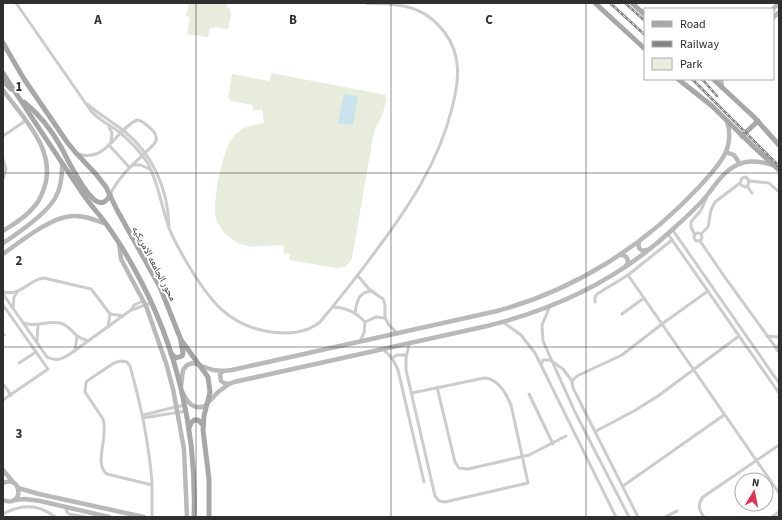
<svg xmlns="http://www.w3.org/2000/svg" width="782" height="520" viewBox="0 0 782 520" font-family="'Source Sans 3','Noto Naskh Arabic',sans-serif">
<style>
.green{fill:#e7ecdc}
.water{fill:#c8e3ec}
.lines{fill:none;stroke-linecap:round;stroke-linejoin:round}
.street{stroke:#ccc;stroke-width:3}
.secondary{stroke:#b9b9b9;stroke-width:4.5}
.primary{stroke:#a7a7a7;stroke-width:5}
.rail-casing{stroke:#848484;stroke-width:2.5}
.rail{stroke:#fff;stroke-width:1;stroke-dasharray:3;stroke-linecap:butt}
.grid{fill:none;stroke:#2f2f2f;stroke-width:1;stroke-opacity:0.55}
.labels{text-anchor:middle;stroke-width:4;stroke-linejoin:round;paint-order:stroke}
.street-label{font-size:10px;fill:#2f2f2f;stroke:#fff}
.grid-label{font-size:13px;text-anchor:middle;font-weight:bold;fill:#2f2f2f;stroke:#fff;stroke-width:4;stroke-linejoin:round;paint-order:stroke}
</style>
<rect width="100%" height="100%" fill="#fff"/>
<g class="green">
<polygon points="189,3 226,3 228,8 230,9 231,14 228,29 215,27 214,28 210,28 208,37 187,34 190,17 186,16"/>
<path d="M271 73 386 95 385 98H387L382 116 375 129 373 137 352 258C349 265 344 268 337 268L289 260 290 254 283 253 284 246C266 243 250 252 233 240 226 235 219 228 216 219 212 203 222 149 234 136 242 127 252 125 264 123L262 109 253 111V105L230 101V99H228L232 74 269 81 270 80Z"/>
</g>
<polygon class="water" points="344,94 358,96 353,125 338,123"/>
<g class="lines">
<g class="street">
<path d="M16 3 91 111C99 120 109 125 118 131 129 140 139 150 147 162 159 183 161 206 169 228 174 241 181 252 187 263 208 298 227 326 271 332 288 334 305 334 320 322 340 298 359 274 378 248 410 205 439 161 452 108 459 81 462 56 445 33 436 21 425 12 411 8 397 3 381 4 366 3"/>
<path d="M87 104C99 114 112 122 124 131 153 154 168 190 169 226"/>
<polyline points="109,127 112,133 111,142"/>
<polyline points="3,136 25,121"/>
<polyline points="109,145 129,167"/>
<path d="M78 154C107 163 116 129 137 120 142 120 155 131 156 136 157 139 156 140 155 143 139 160 120 173 110 195"/>
<polyline points="3,159 6,169 3,179"/>
<polyline points="132,165 141,165 149,169"/>
<polyline points="749,181 769,183 779,192"/>
<polyline points="747,186 752,193"/>
<polyline points="672,229 779,383"/>
<circle cx="698" cy="237" r="4"/>
<polyline points="668,234 779,393"/>
<polyline points="701,234 708,227 711,210 715,202 740,183 742,178 746,177 749,181 748,185 745,187 741,185 740,183"/>
<polyline points="695,235 691,227 691,222 701,210 707,197"/>
<polyline points="700,241 724,276 779,352"/>
<polyline points="628,275 779,493"/>
<polyline points="358,276 369,289 383,299 385,305 385,318 389,325 398,334"/>
<path d="M3 292C23 296 27 280 44 278L91 289 95 294 110 314 108 327"/>
<path d="M3 294 47 357C56 362 62 359 70 354L131 310 134 305 143 301"/>
<polyline points="595,302 595,297 597,294 628,275 672,240"/>
<polyline points="3,305 48,369 3,400"/>
<polyline points="550,306 542,325 543,341 575,412 629,517"/>
<path d="M333 307C347 308 356 312 365 322L364 333 360 341"/>
<polyline points="13,308 14,297 17,292"/>
<polyline points="131,310 151,303"/>
<path d="M355 313C357 301 358 292 372 291"/>
<polyline points="110,314 123,316"/>
<polyline points="622,314 644,298"/>
<polyline points="365,322 376,317 385,318"/>
<polyline points="503,322 521,335 535,353 616,517"/>
<path d="M23 323C36 328 47 320 60 323 69 325 71 331 77 336 80 338 85 340 88 341"/>
<polyline points="3,335 4,335"/>
<polyline points="767,336 779,337"/>
<polyline points="37,341 38,325"/>
<path d="M409 344 406 358V370L435 496 439 501 445 502 528 483 511 405C506 393 498 378 484 378L412 393"/>
<polyline points="383,349 392,358 398,370 424,482"/>
<polyline points="777,350 779,344"/>
<polyline points="75,351 77,336"/>
<polyline points="392,358 397,355 406,355"/>
<polyline points="19,363 36,352"/>
<polyline points="541,365 543,360 550,360 563,369 572,381"/>
<polyline points="3,384 11,395"/>
<polyline points="437,387 455,462 459,468 468,469 529,455 566,436"/>
<polyline points="529,394 553,444"/>
<polyline points="143,415 184,405"/>
<polyline points="143,418 186,411"/>
<polyline points="596,431 634,411 658,396 739,336"/>
<path d="M152 485 107 474C93 464 109 437 103 419L85 392 86 383 87 381 114 363 121 361 127 362 130 366C141 405 149 443 152 483 152 494 152 506 152 517"/>
<polyline points="623,486 724,415"/>
<polyline points="66,508 67,512 69,514 86,517"/>
<path d="M3 514C21 504 39 504 55 517"/>
<polyline points="638,517 573,388 572,381 577,376 622,355 662,324 708,291"/>
<polyline points="665,517 677,511"/>
<path d="M704 517C699 510 697 505 703 497L779 445"/>
<polyline points="772,517 779,512"/>
</g>
<g class="secondary">
<polyline points="773,9 779,3"/>
<polyline points="773,18 779,12"/>
<polyline points="721,79 722,88"/>
<path d="M3 90C24 119 59 152 43 191 41 197 37 204 32 209 25 218 12 225 3 231"/>
<polyline points="726,152 734,155 740,164"/>
<path d="M639 242C637 248 641 252 647 250"/>
<path d="M3 243C13 237 22 230 31 223 54 205 63 193 62 163"/>
<polyline points="119,243 121,259 146,306 166,363 173,389 184,449 187,517"/>
<path d="M3 254C20 242 52 216 73 216 84 215 95 220 106 224"/>
<path d="M621 255C627 255 630 261 626 266"/>
<polyline points="223,371 220,374 221,381 224,383 229,384"/>
<path d="M181 386 183 370 187 365 193 363 213 370 223 371 232 370 497 311C575 290 644 246 699 187 717 167 736 150 727 121"/>
<path d="M183 393C188 403 193 410 205 406L218 392 229 384 234 382 487 326C556 309 621 278 673 229 685 218 698 207 708 194 716 184 723 172 735 166 747 159 760 161 773 165"/>
<polyline points="3,470 13,482"/>
<path d="M3 483C23 474 24 509 3 500"/>
<polyline points="18,488 39,494 144,517"/>
<polyline points="14,500 25,499 40,501 109,517"/>
</g>
<g class="primary">
<polyline points="595,3 645,49"/>
<polyline points="632,3 645,15"/>
<polyline points="3,43 24,79 67,142 76,153 95,173 106,187 117,210 160,287 181,340 208,377 210,392 204,416 203,430 209,479 209,517"/>
<path d="M3 73C29 114 56 154 83 194 91 206 101 216 109 228 119 242 128 257 136 272 177 346 197 433 194 517"/>
<polyline points="678,79 712,106 755,148 779,170"/>
<polyline points="713,79 754,117 779,145"/>
<polyline points="3,81 11,89"/>
<path d="M24 102C39 114 51 129 61 147 68 160 83 192 96 201 102 205 107 201 110 195"/>
<polyline points="742,136 758,121"/>
<polyline points="171,354 176,358 182,356 183,353 181,342"/>
<polyline points="189,428 191,423 194,420 198,420 203,425"/>
</g>
<g class="rail-casing">
<g id="rail">
<polyline points="610,3 645,35"/>
<polyline points="625,3 645,21"/>
<polyline points="692,79 779,166"/>
<polyline points="702,79 717,96"/>
</g>
</g>
<use href="#rail" class="rail"/>
</g>
<path class="grid" d="M196 3V517M391 3V517M586 3V517M3 173H779M3 347H779"/>
<g class="labels">
<g class="street-label">
<text transform="translate(155 263) rotate(62)" y="4">محور الجامعه الامريكيه</text>
</g>
</g>
<g class="grid-label">
<text x="98" y="24">A</text>
<text x="293" y="24">B</text>
<text x="489" y="24">C</text>
<text x="19" y="91">1</text>
<text x="19" y="265">2</text>
<text x="19" y="438">3</text>
</g>
<rect width="782" height="520" fill="none" stroke="#2f2f2f" stroke-width="8"/>
<rect x="644" y="8" width="130" height="72" fill="#ffffff" stroke="#acacac"/>
<rect x="652" y="21" width="20" height="6" fill="#a7a7a7" stroke="#acacac"/>
<text x="680" y="28" font-size="12" fill="#2f2f2f">Road</text>
<rect x="652" y="41" width="20" height="6" fill="#848484" stroke="#acacac"/>
<text x="680" y="48" font-size="12" fill="#2f2f2f">Railway</text>
<rect x="652" y="58" width="20" height="12" fill="#e7ecdc" stroke="#acacac"/>
<text x="680" y="68" font-size="12" fill="#2f2f2f">Park</text>
<g transform="translate(754 492) rotate(10)"><circle r="19" fill="#ffffff" stroke="#acacac"/>
<path d="M0-3L7 15L0 10L-7 15Z" fill="#e53157"/>
<text y="-6" font-size="11" font-weight="bold" text-anchor="middle" fill="#2f2f2f">N</text>
</g>
</svg>
